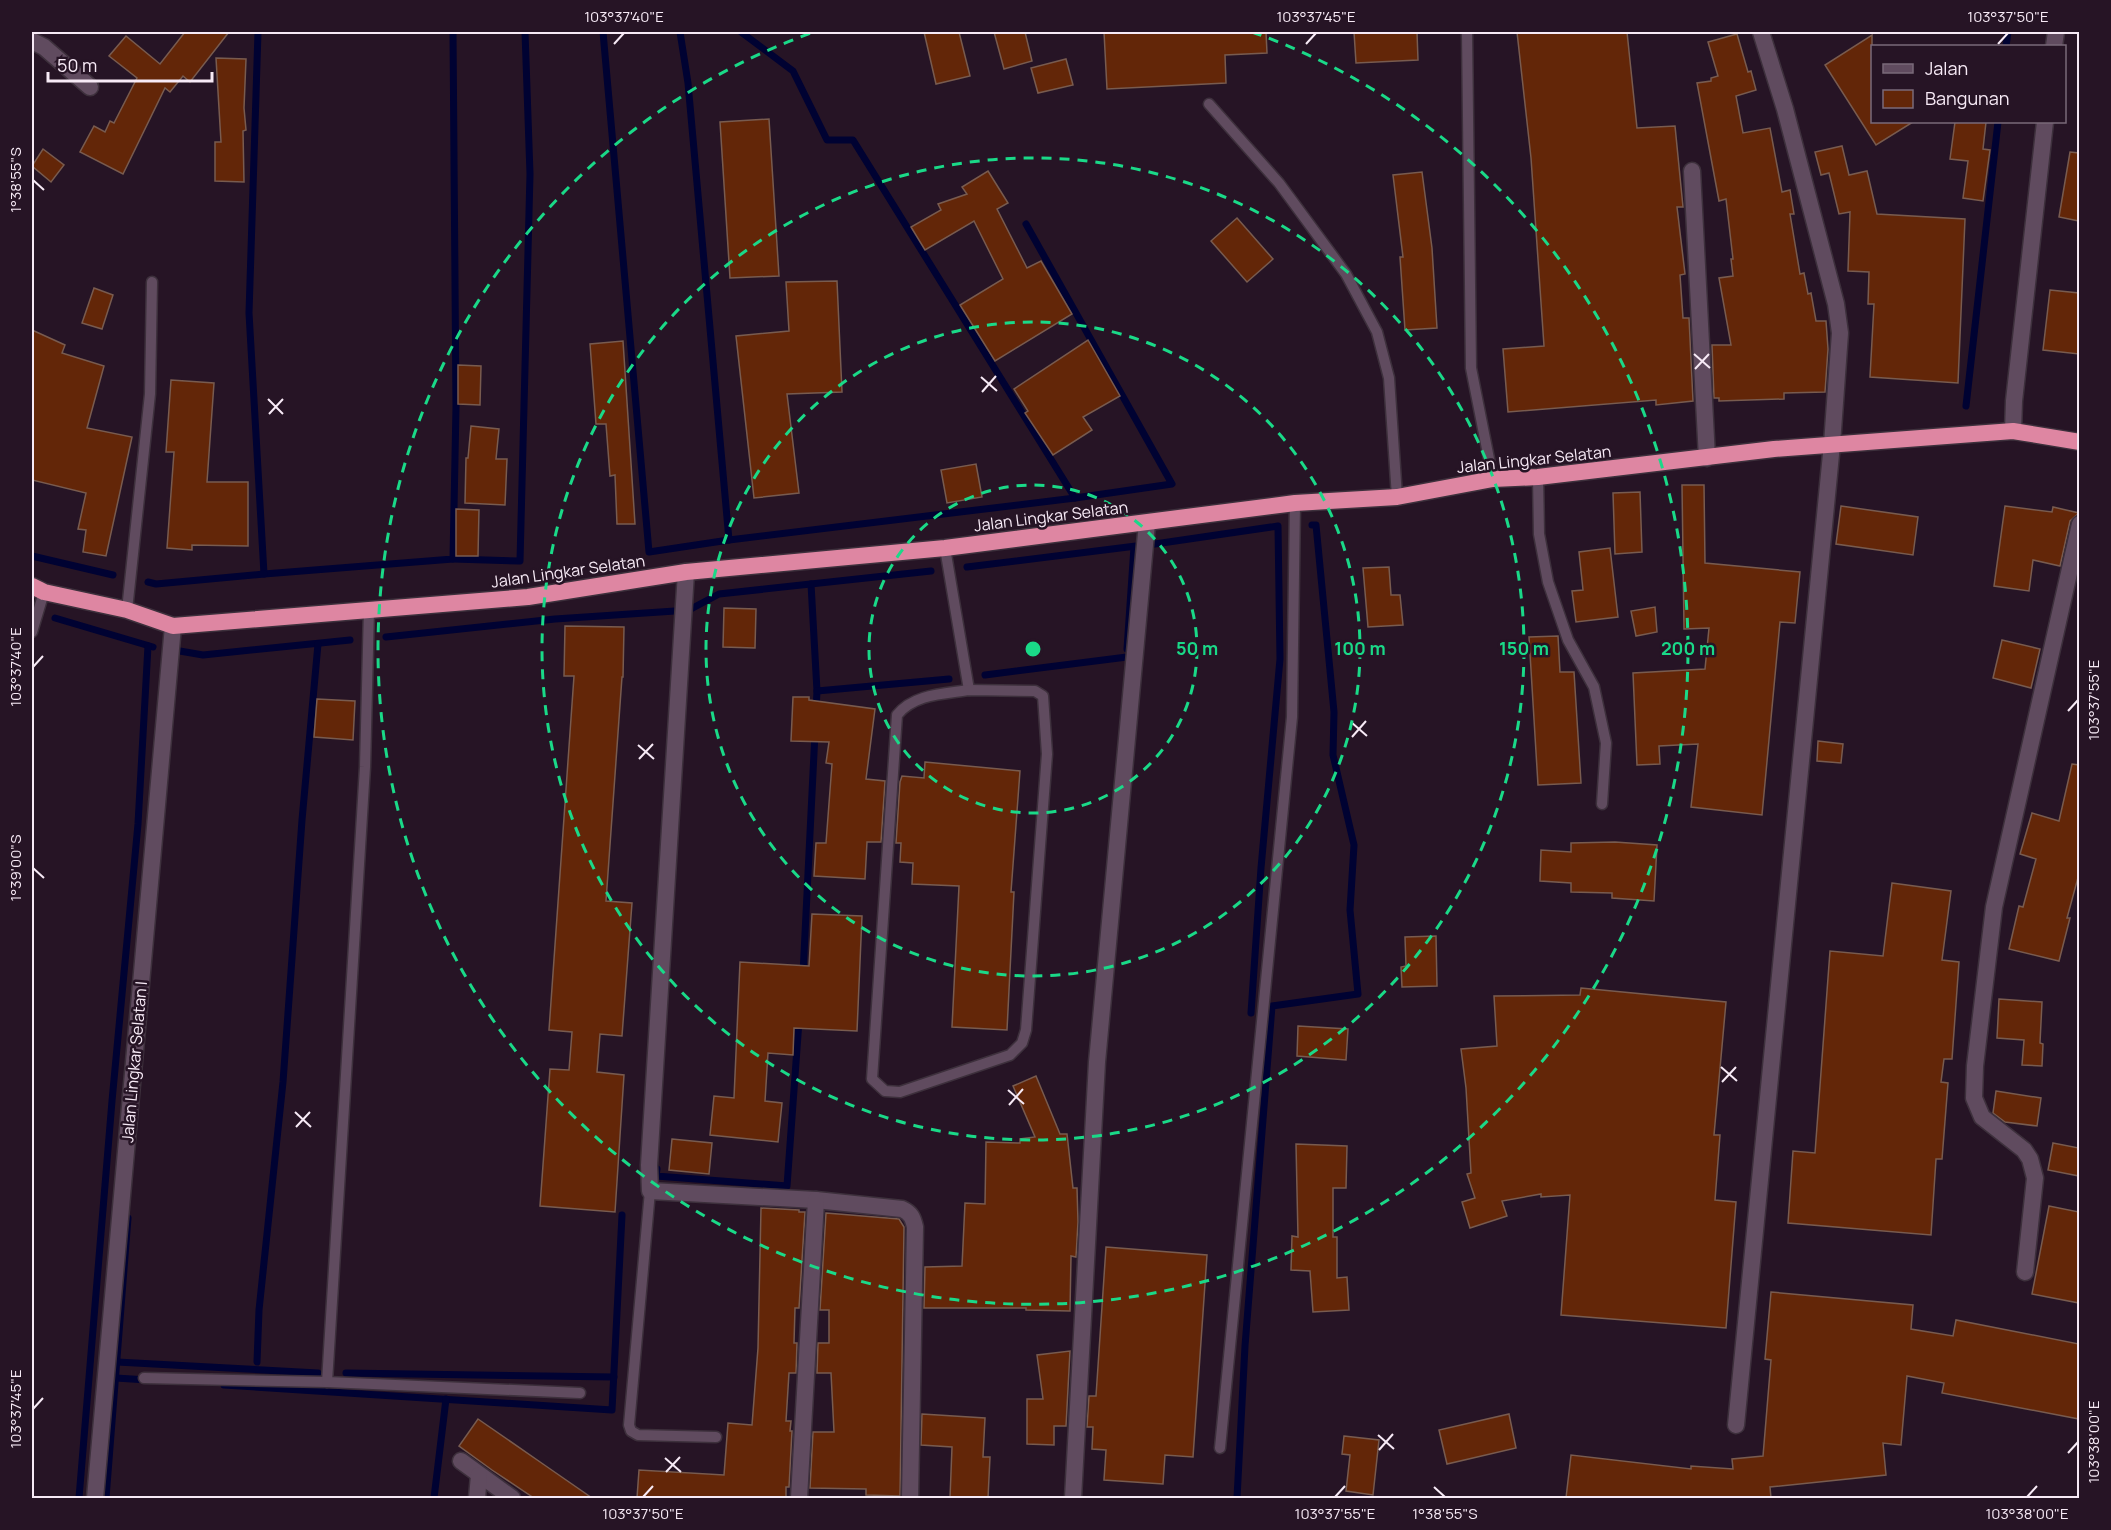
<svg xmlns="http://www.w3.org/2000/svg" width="2111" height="1530" viewBox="0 0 2111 1530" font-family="Manrope,sans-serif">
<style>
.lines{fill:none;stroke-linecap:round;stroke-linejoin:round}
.stream{stroke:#000232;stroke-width:7}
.building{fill:#632608;stroke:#785b4f;stroke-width:1.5}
.service-casing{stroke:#3d303c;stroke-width:13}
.minor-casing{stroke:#3d303c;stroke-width:19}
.trunk-casing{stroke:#3d303c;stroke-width:19}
.service{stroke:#604b5f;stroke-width:10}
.minor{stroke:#604b5f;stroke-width:16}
.trunk{stroke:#de86a2;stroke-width:16}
.ticks{fill:none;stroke:#f7eaf6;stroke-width:2}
.ring{fill:none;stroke:#1ad988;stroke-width:3;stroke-dasharray:10 8}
.labels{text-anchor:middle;stroke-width:5;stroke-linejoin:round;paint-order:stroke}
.street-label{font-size:16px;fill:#f7eaf6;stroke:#261425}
.centre{fill:#1ad988;stroke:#261425;stroke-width:3}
.ring-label{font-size:18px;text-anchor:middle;font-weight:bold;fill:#1ad988;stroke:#261425;stroke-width:5;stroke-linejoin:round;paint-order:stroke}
.neatline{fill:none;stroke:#f7eaf6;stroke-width:2}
.ticks-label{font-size:15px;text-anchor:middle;fill:#f7eaf6}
</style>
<rect width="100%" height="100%" fill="#261425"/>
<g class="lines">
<g class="stream">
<polyline points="258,32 249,313 264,574 453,559 456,407 453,32"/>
<polyline points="603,32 649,552 729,540"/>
<polyline points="680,32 688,83 729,540 1075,498 853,140 827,140 793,71 741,32"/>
<polyline points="2006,46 2008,32"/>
<polyline points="1026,224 1172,484 1075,498"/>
<polyline points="1966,406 1998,122"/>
<polyline points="1148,545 1278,526 1280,659 1261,868 1251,1013"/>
<polyline points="32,556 113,575"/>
<polyline points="453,559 520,561 530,174 525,32"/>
<polyline points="967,567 1136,546"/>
<polyline points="148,582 156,584 264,574"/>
<polyline points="811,584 817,691 816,710"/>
<polyline points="689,610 719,594 931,571"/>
<polyline points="55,618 153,647"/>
<polyline points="386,637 555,619 675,611"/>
<polyline points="1127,649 1134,547"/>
<polyline points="174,650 203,655 350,640"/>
<polyline points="985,675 1127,657"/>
<polyline points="817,691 949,679"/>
<polyline points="803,974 815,733"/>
<polyline points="657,1169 656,1176 787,1186 799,1021"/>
<polyline points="117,1362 318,1373"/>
<polyline points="257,1362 259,1310 283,1082 302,820 318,644"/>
<polyline points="346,1373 614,1377"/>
<polyline points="116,1378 147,1380"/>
<polyline points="224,1385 612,1410 622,1215"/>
<polyline points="79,1498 112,1101 138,824 148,646"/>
<polyline points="106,1498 128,1218"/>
<polyline points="434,1498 446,1399"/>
<polyline points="1237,1498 1245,1346 1272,1006 1358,994 1350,910 1354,845 1333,755 1334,712 1316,525 1312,525"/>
</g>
</g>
<g class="building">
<polygon points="185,32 229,32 190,82 183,76 170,92 165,88 123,174 80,152 94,126 105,132 110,121 114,123 137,78 109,56 126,36 160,64"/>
<polygon points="924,32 959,32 970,76 936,84"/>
<polygon points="994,32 1025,32 1032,61 1004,69"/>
<polygon points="1104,32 1266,32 1267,53 1225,55 1226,83 1107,89"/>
<polygon points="1354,32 1417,32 1418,60 1356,63"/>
<polygon points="1517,32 1627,32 1637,128 1675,126 1683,207 1677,207 1685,274 1680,275 1683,318 1689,318 1693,401 1656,405 1656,400 1508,412 1503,349 1544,346 1531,158"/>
<polygon points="1737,34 1748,72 1751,71 1756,90 1736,96 1743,133 1770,128 1782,192 1790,190 1794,214 1790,214 1800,274 1804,273 1808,294 1811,293 1816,321 1826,321 1828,349 1825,392 1784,393 1784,399 1719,401 1719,398 1714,398 1712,345 1731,345 1719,278 1733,276 1731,259 1733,259 1726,199 1719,201 1697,83 1711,81 1711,78 1718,76 1708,42"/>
<polygon points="1872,35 1872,122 1913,122 1876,145 1825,65"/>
<polygon points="216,58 246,59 244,108 246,130 243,131 244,182 215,181 215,142 221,142"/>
<polygon points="1066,59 1073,85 1038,93 1031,68"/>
<polygon points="769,119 779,276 730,278 720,122"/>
<polygon points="1955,122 1986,122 1983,149 1990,150 1983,201 1963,198 1968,161 1950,159"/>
<polygon points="1842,146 1849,175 1867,171 1877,214 1965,219 1958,383 1870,377 1874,304 1868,304 1869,272 1848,271 1850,212 1839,214 1829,173 1821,175 1815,152"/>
<polygon points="43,149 64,165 51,182 32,166"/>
<polygon points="2070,152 2079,153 2079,221 2059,217"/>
<polygon points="988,171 1008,203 997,209 1027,268 1041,261 1072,314 995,361 960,305 1003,279 974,221 925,250 911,227 941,210 938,204 967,194 962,187"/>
<polygon points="1422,172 1432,248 1437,328 1405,330 1400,257 1403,257 1393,175"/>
<polygon points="1237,218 1273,259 1247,282 1211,241"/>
<polygon points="837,281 842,392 787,394 799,493 754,498 736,336 789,331 786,282"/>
<polygon points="94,288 113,295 102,329 82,323"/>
<polygon points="2050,290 2079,293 2079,354 2043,350"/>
<polygon points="32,330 65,345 62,353 104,366 87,428 132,437 106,556 83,552 86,530 78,529 86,493 32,480"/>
<polygon points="1088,340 1120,396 1083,417 1092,430 1053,455 1025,413 1028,411 1014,389"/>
<polygon points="623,341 635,524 617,524 615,475 610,476 606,424 596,424 590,344"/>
<polygon points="458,365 481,366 480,405 458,404"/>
<polygon points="171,380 214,383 207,482 248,482 248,546 192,545 192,550 167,548 174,452 166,452"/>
<polygon points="471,426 499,429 496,459 507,459 505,505 465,503 466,458 468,458"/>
<polygon points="976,464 982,497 947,503 941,470"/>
<polygon points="1682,485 1704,485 1705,563 1800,572 1795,623 1780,622 1762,815 1691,807 1698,744 1659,746 1660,764 1637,765 1633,673 1705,669 1709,628 1684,629"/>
<polygon points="1640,492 1642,552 1615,554 1613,493"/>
<polygon points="1841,506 1918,517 1913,555 1836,544"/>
<polygon points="2005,506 2052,512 2053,507 2079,513 2070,521 2060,566 2033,560 2029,591 1994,586"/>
<polygon points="456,509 479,510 478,556 456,556"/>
<polygon points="1610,548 1618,617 1576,622 1572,591 1583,590 1579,552"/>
<polygon points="1389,567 1391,595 1400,595 1403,625 1368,627 1363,568"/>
<polygon points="1655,607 1657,632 1636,636 1631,611"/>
<polygon points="724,608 756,609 755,648 723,647"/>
<polygon points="565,626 624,627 623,677 622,677 606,901 632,903 622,1036 600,1034 597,1072 624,1075 615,1212 540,1206 550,1069 569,1070 572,1032 549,1030 574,676 564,676"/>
<polygon points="1558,636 1560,672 1574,672 1581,783 1538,785 1529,637"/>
<polygon points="2002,640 2040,649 2031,688 1993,678"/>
<polygon points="793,697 809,697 809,700 875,709 866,779 885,781 881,842 867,842 865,879 814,876 816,843 826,843 832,764 826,763 829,742 791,741"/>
<polygon points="317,699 355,701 353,740 314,737"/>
<polygon points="1818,741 1843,744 1841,763 1817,761"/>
<polygon points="925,762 1020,771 1011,892 1014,892 1007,1030 952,1027 959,886 912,884 913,863 900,862 901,843 896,843 900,782 902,776 924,778"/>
<polygon points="2072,764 2079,765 2079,874 2067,918 2070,918 2059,961 2009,949 2019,906 2023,907 2036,859 2020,854 2032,813 2059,821"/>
<polygon points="1615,842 1657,845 1654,901 1612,898 1612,893 1571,892 1571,883 1540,881 1541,850 1571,852 1571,843"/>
<polygon points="1892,883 1951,891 1942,960 1959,962 1952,1059 1944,1059 1941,1082 1948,1083 1942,1159 1936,1159 1931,1235 1788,1223 1793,1151 1815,1153 1830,951 1883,956"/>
<polygon points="812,914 862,916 857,1031 794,1028 793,1055 768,1053 765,1101 782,1103 778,1142 710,1135 714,1096 734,1098 740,962 809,966"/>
<polygon points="1436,936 1437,986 1402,987 1401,967 1406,966 1405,937"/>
<polygon points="1581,988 1726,1002 1714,1135 1720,1135 1715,1200 1736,1202 1726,1328 1561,1315 1570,1195 1541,1197 1541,1194 1502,1201 1507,1216 1470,1228 1462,1202 1475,1198 1467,1174 1471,1173 1466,1088 1461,1049 1497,1046 1494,996 1580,995"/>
<polygon points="1999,999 2042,1002 2040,1043 2043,1044 2042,1066 2022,1065 2024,1040 1997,1038"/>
<polygon points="1298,1026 1348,1029 1346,1060 1297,1056"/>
<polygon points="1036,1076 1060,1134 1067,1134 1073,1188 1077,1188 1078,1222 1076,1257 1071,1256 1070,1311 1026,1310 1026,1308 924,1308 925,1267 962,1266 965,1203 985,1204 986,1142 1020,1143 1020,1139 1035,1137 1013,1086"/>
<polygon points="1996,1091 2041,1098 2037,1126 2005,1122 1993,1113"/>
<polygon points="672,1139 712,1143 709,1174 669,1170"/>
<polygon points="2053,1143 2079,1148 2079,1176 2048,1170"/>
<polygon points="1296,1144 1347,1146 1346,1188 1333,1188 1333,1237 1337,1237 1337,1278 1347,1277 1349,1310 1313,1312 1310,1271 1291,1270 1292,1236 1298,1237"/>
<polygon points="2049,1206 2079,1212 2079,1303 2032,1294"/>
<polygon points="761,1208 799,1210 799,1212 805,1212 799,1308 795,1308 794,1343 797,1343 796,1373 789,1373 786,1421 791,1421 790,1431 792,1431 789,1487 786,1487 786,1498 637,1498 639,1470 724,1475 728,1423 752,1425 758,1348"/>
<polygon points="826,1213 899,1219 904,1227 900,1496 866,1495 866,1489 810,1488 813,1432 834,1432 831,1373 817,1373 818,1343 829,1343 829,1310 820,1310"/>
<polygon points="1106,1247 1207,1255 1193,1457 1165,1455 1163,1484 1104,1480 1106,1450 1092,1449 1093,1427 1087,1427 1089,1396 1096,1396"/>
<polygon points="1771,1292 1913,1305 1911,1329 1953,1336 1956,1320 2079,1344 2079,1419 1942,1393 1944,1383 1907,1376 1901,1445 1883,1443 1886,1475 1770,1487 1771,1498 1566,1498 1571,1455 1691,1469 1691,1466 1733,1469 1732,1459 1763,1456 1771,1360 1765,1359"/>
<polygon points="1070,1351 1066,1426 1054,1426 1054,1445 1027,1444 1027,1399 1043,1399 1037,1355"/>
<polygon points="922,1414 985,1418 983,1457 990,1457 988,1498 950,1498 952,1447 921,1445"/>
<polygon points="1509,1414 1516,1448 1447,1464 1439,1430"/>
<polygon points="478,1419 543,1464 592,1498 534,1498 492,1470 459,1446"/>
<polygon points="1344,1436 1379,1440 1373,1495 1346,1491 1350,1455 1342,1454"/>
</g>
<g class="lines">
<g class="service-casing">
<g id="service">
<polyline points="1467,32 1471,368 1493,479"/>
<polyline points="1209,104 1279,183 1346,274 1377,332 1389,378 1397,497"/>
<polyline points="1538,477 1539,534 1548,582 1568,640 1594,687 1606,743 1602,804"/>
<polyline points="945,548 969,690"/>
<polyline points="127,610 150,394 152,282"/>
<polyline points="32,632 44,592"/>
<path d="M969 690 1035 691 1043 696 1047 754 1026 1030 1022 1043 1010 1055 900 1092 885 1091 872 1079 897 715C914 694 943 694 969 690Z"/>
<polyline points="650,1191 629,1425 631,1431 638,1435 716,1437"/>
<polyline points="144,1378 327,1382 580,1393"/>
<polyline points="327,1382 365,767 369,609"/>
<polyline points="1220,1448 1292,717 1295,503"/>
</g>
</g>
<g class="minor-casing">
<g id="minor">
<polyline points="32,41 44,47 90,87"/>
<polyline points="2054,46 2056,32"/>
<polyline points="1692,171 1707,458"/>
<polyline points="2013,431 2014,401 2045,122"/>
<path d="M686 572 649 1165 650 1191 816 1200 902 1209C911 1213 913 1218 915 1227L910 1498"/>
<polyline points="2025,1272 2035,1178 2030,1159 2024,1150 1982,1117 1974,1098 1975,1066 1994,907 2080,524"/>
<polyline points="1736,1425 1832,444 1840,333 1836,304 1785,109 1761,32"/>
<polyline points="461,1461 512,1498"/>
<polyline points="95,1498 173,626"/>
<polyline points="477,1498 479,1475"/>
<polyline points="799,1498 816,1200"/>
<polyline points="1073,1498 1097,1062 1147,523"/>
</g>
</g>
<g class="trunk-casing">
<polyline id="trunk" points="32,586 44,592 127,610 173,626 528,597 686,572 945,548 1295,503 1397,497 1493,479 1538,477 1774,449 2013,431 2080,442"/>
</g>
<use href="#service" class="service"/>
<use href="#minor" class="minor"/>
<use href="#trunk" class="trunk"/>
</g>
<path class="ticks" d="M614 44 624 33M1306 44 1316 33M1998 44 2008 33M33 180 44 190M1694 354 1710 368M1695 369 1709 354M981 377 997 391M982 392 996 376M268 399 283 414M269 414 283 399M33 667 43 656M2068 711 2078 700M1351 722 1367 736M1352 737 1366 721M638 745 654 759M639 759 653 744M33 868 44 878M1721 1067 1737 1081M1722 1082 1736 1067M1008 1090 1024 1104M1009 1105 1023 1089M295 1112 311 1127M296 1127 310 1112M33 1409 43 1398M1378 1435 1394 1449M1379 1450 1393 1434M2068 1453 2078 1442M665 1458 681 1472M666 1472 680 1457M1434 1487 1445 1497M643 1497 653 1486M1335 1497 1345 1486M2027 1497 2037 1486"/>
<g class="ring">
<circle cx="1033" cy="649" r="164"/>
<circle cx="1033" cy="649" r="327"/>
<circle cx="1033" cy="649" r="491"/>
<path d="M1252 32A655 655 0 1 1 814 32"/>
</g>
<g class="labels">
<g class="street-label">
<text transform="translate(1534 459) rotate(-6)" y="6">Jalan Lingkar Selatan</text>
<text transform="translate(1051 516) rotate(-7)" y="6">Jalan Lingkar Selatan</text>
<text transform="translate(568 571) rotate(-8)" y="6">Jalan Lingkar Selatan</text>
<text transform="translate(134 1062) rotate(-85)" y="6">Jalan Lingkar Selatan I</text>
</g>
</g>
<circle cx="1033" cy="649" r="9" class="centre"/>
<g class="ring-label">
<text x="1197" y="655">50 m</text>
<text x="1360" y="655">100 m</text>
<text x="1524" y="655">150 m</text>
<text x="1688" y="655">200 m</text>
</g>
<rect width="2111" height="1530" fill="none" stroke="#261425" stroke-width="66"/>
<rect x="1871" y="45" width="195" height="78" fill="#261425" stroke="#7a6a79" stroke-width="1.5"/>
<rect x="1883" y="64" width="30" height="9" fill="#604b5f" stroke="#7a6a79" stroke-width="1.5"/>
<text x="1925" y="75" font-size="18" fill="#f7eaf6">Jalan</text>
<rect x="1883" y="90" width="30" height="18" fill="#632608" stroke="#7a6a79" stroke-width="1.5"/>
<text x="1925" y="105" font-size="18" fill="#f7eaf6">Bangunan</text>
<path d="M48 72v9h164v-9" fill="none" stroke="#f7eaf6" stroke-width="3"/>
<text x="57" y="72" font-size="18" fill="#f7eaf6" stroke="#261425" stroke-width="4.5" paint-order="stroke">50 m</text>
<rect x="33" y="33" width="2045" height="1464" class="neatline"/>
<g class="ticks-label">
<text x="624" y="22">103°37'40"E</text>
<text x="1316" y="22">103°37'45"E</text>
<text x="2008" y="22">103°37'50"E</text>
<text transform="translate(16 180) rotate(-90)" y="5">1°38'55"S</text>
<text transform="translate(16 667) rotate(-90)" y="5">103°37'40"E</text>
<text transform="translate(2094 700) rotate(-90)" y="5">103°37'55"E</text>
<text transform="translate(16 868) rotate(-90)" y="5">1°39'00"S</text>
<text transform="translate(16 1409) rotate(-90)" y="5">103°37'45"E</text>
<text transform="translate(2094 1442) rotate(-90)" y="5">103°38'00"E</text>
<text x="643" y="1519">103°37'50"E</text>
<text x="1335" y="1519">103°37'55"E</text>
<text x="1445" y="1519">1°38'55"S</text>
<text x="2027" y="1519">103°38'00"E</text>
</g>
</svg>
